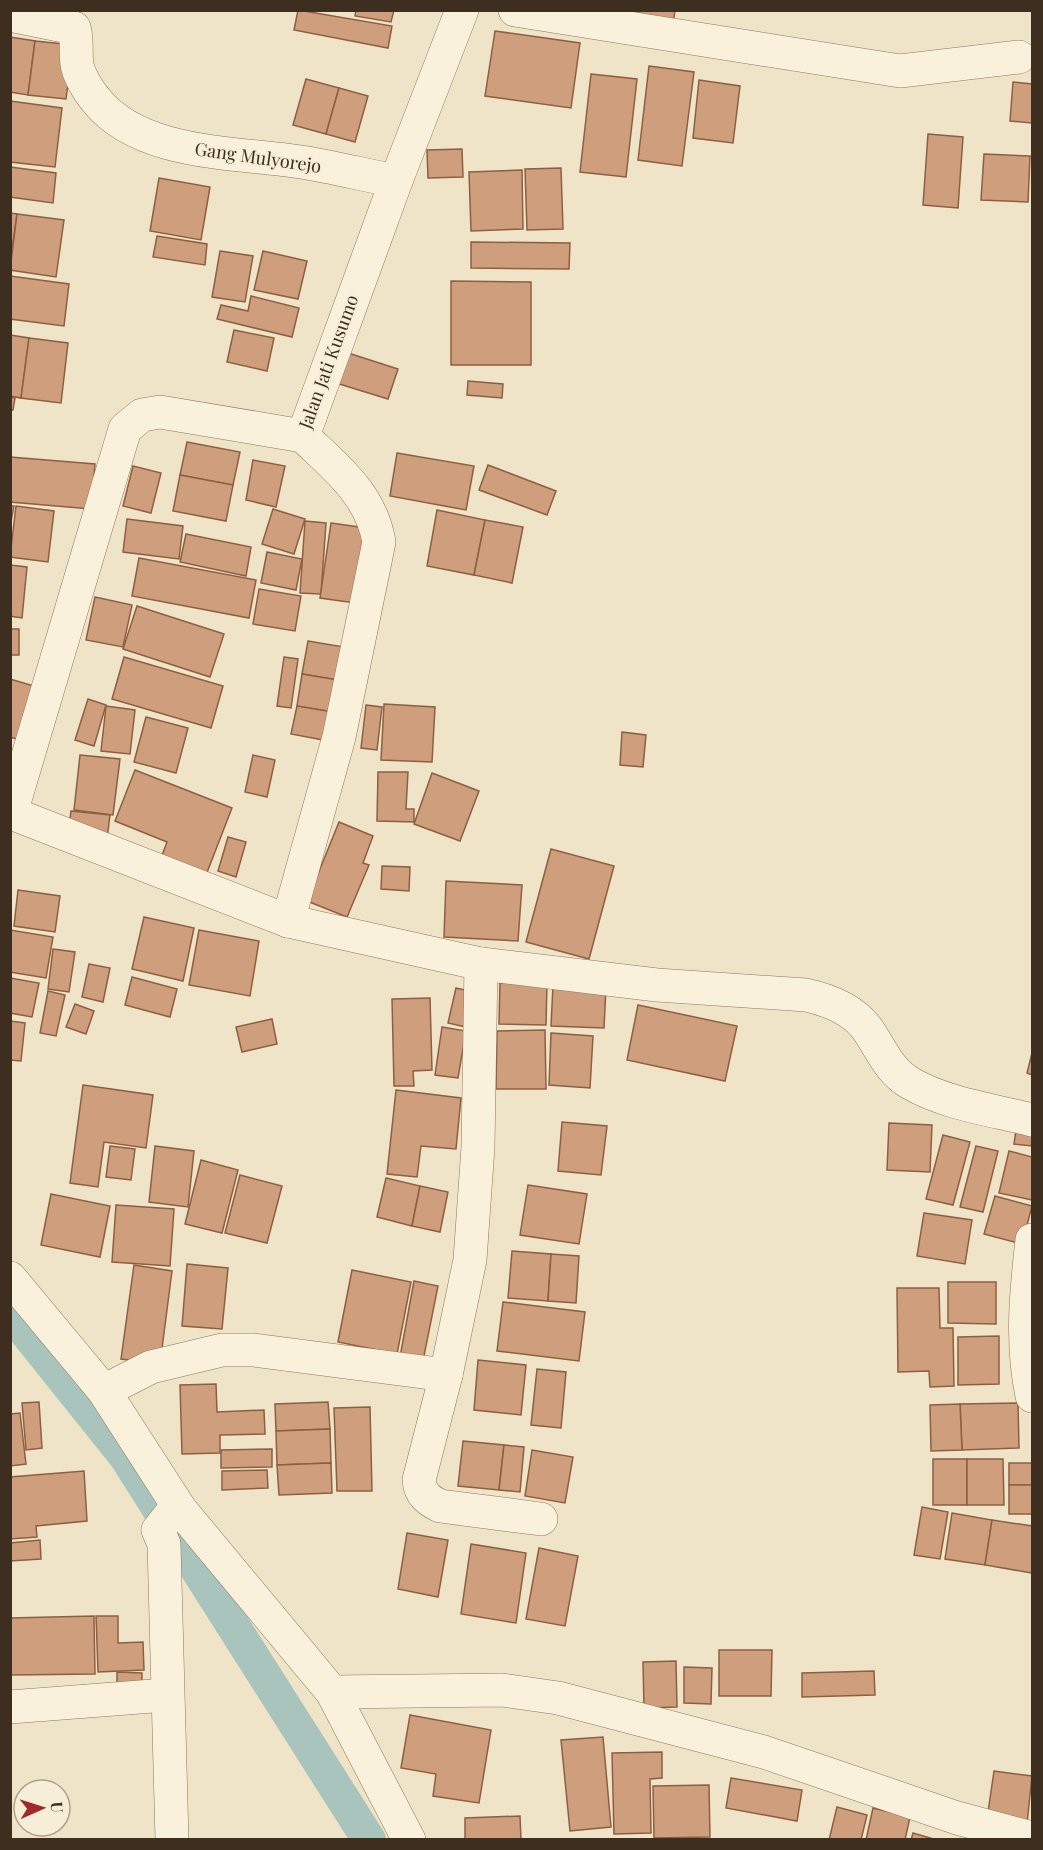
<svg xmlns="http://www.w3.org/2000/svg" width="1043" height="1850" viewBox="0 0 1043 1850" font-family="'Playfair Display',serif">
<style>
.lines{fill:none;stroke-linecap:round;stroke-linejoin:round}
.canal{stroke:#a9c4bc;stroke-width:34}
.building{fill:#cf9f7d;stroke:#8d5f41;stroke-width:1.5}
.minor-casing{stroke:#8d765c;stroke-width:34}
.minor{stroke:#faf1dc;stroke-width:33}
.labels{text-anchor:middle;stroke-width:4.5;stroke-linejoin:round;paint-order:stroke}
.street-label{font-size:18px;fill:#3d2e20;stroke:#f7eed8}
</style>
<rect width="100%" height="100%" fill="#f0e4c8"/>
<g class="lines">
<polyline class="canal" points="10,1312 126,1457 369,1840"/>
</g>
<g class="building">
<polygon points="298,10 392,26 388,48 294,30"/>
<polygon points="356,10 394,10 391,22 355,16"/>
<polygon points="625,10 675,10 672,32 623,24"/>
<polygon points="495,31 580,43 571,108 485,96"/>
<polygon points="10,37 35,41 28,95 10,92"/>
<polygon points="35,41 73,45 66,99 28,95"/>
<polygon points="649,66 694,72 682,166 638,160"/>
<polygon points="591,74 637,79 626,177 580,172"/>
<polygon points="306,79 339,88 326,134 293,125"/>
<polygon points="699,80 740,86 733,143 693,138"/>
<polygon points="1013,82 1032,84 1032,123 1010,121"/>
<polygon points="339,88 368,96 355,142 326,134"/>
<polygon points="10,101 62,108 55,167 10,162"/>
<polygon points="928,134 963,137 958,208 923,205"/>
<polygon points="462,149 463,177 428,178 427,150"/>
<polygon points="984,154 1030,156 1028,202 981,200"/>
<polygon points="10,167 56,173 53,203 10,197"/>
<polygon points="561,168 563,229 527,230 525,169"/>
<polygon points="522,170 523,229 471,231 469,172"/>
<polygon points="159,178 210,187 201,240 150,231"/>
<polygon points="10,213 17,214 10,263"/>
<polygon points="17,214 64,220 56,277 10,270"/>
<polygon points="157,236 207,244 205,265 153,257"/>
<polygon points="471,242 570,243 569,269 471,268"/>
<polygon points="220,251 253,256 245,302 212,297"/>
<polygon points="263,251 307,261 298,299 254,290"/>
<polygon points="10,276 69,284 64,326 10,319"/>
<polygon points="451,281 531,282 531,365 451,365"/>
<polygon points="251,296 299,308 292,337 217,319 221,305 248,311"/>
<polygon points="234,330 274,338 267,371 227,362"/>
<polygon points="10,335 29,338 21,398 10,396"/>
<polygon points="29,338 68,343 61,403 21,398"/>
<polygon points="345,352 398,369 388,399 336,383"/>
<polygon points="468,381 503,384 502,398 467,395"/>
<polygon points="10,397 15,398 13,410 10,410"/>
<polygon points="187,442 240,452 233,485 180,475"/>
<polygon points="397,453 474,466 466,510 390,496"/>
<polygon points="10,457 95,464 91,509 10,502"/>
<polygon points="253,460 285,466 276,507 246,500"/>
<polygon points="488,465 556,491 547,515 479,490"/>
<polygon points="133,466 161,473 151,513 123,506"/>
<polygon points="180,475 233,485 226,521 173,511"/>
<polygon points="10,506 14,506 10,527"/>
<polygon points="16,506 54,511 48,562 10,557"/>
<polygon points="273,509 305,519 294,554 262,544"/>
<polygon points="437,510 485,520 474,575 427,566"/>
<polygon points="127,519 183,526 179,559 123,552"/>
<polygon points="485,520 523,527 512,583 474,575"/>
<polygon points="305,521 326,523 321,594 300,593"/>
<polygon points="331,523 366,528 355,603 320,598"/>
<polygon points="186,534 251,547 246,576 180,562"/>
<polygon points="267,552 302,559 296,590 261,583"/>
<polygon points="139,558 256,580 249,618 132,596"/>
<polygon points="10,565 27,567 22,618 10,616"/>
<polygon points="259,589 301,596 295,631 253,624"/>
<polygon points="95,597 132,605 123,647 86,640"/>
<polygon points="137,606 224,634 210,677 123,649"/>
<rect x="10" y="629" width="9" height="26"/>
<polygon points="308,641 350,648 344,681 302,674"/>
<polygon points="124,657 223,686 211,728 112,699"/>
<polygon points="284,657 298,659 291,708 277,706"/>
<polygon points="302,674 344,681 339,713 297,706"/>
<polygon points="10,679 44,689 29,743 10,737"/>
<polygon points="88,699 106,705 94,746 75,740"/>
<polygon points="384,704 435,707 432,762 381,760"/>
<polygon points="366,705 382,707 377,750 361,748"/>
<polygon points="106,706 135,710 130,754 101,751"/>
<polygon points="297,706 339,713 334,742 291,734"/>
<polygon points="146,717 188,728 176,773 134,762"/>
<polygon points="622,732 646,735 643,767 620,765"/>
<polygon points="80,755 120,759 113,815 74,810"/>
<polygon points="253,755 275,760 267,797 245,792"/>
<polygon points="135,770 232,808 206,875 161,858 167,842 115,821"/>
<polygon points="378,772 408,772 406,809 414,809 414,822 377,821"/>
<polygon points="432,773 479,791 460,841 414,824"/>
<polygon points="71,811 110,815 107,839 68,835"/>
<polygon points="339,822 373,836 363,863 369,865 347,917 307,901"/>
<polygon points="228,837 246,842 236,877 218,871"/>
<polygon points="551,849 614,866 589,959 526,942"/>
<polygon points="382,866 410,867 409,891 381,889"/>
<polygon points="446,881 522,885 518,941 444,937"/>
<polygon points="18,890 60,896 55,932 14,926"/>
<polygon points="144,917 194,928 183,981 132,969"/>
<polygon points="10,930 53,937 46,978 10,972"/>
<polygon points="199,930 259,941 250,996 189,985"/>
<polygon points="53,949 75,952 69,992 48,989"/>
<polygon points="89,964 110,968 103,1002 82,997"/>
<polygon points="132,977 177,989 170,1017 125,1005"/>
<polygon points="10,978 39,983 32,1017 10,1013"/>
<polygon points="500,983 547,983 546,1025 499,1024"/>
<polygon points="553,985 606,987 604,1028 551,1026"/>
<polygon points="456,988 474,992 466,1027 448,1023"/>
<polygon points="48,991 65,995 56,1036 40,1033"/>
<polygon points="430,998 432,1070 413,1071 414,1086 394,1086 392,999"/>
<polygon points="75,1004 94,1011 86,1034 66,1027"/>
<polygon points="638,1005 737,1026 725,1081 627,1060"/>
<polygon points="272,1019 277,1044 242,1052 236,1027"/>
<polygon points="10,1021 25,1023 21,1061 10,1060"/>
<polygon points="442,1027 466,1031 458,1078 435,1075"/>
<polygon points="545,1030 546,1089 496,1089 497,1031"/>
<polygon points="551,1033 593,1036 590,1088 549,1085"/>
<polygon points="1032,1053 1032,1075 1027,1073"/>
<polygon points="83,1085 153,1095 146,1148 104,1142 98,1187 70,1183"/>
<polygon points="396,1090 461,1098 456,1149 421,1146 417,1177 387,1174"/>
<polygon points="562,1122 607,1126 601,1175 558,1171"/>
<polygon points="889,1123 932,1125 930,1172 887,1170"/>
<polygon points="1016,1130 1032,1132 1032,1146 1014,1144"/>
<polygon points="943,1135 970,1142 953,1205 926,1199"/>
<polygon points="110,1146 135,1149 131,1180 106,1177"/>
<polygon points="155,1146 194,1151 188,1207 149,1202"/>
<polygon points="976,1146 998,1151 983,1212 960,1207"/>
<polygon points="1009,1151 1032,1157 1032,1200 999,1193"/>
<polygon points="201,1160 238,1170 222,1233 185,1224"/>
<polygon points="240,1175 282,1186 267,1243 225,1233"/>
<polygon points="386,1178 420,1186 412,1226 377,1217"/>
<polygon points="528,1185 587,1194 579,1244 520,1235"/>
<polygon points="420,1186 448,1192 440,1232 412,1226"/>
<polygon points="51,1194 110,1206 100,1257 41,1245"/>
<polygon points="995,1196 1032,1206 1022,1244 984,1234"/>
<polygon points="116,1205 174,1209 170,1266 112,1262"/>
<polygon points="924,1213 972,1220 965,1264 917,1256"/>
<polygon points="512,1251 551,1254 548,1301 508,1298"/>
<polygon points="551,1254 579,1256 576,1303 548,1301"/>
<polygon points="187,1264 228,1268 222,1329 182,1326"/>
<polygon points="134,1265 172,1271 160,1364 121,1359"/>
<polygon points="352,1270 411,1282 397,1354 338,1342"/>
<polygon points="414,1281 438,1286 423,1361 400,1357"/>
<polygon points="948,1282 996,1282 996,1324 948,1323"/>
<polygon points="897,1288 939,1288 940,1328 953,1328 954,1386 930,1387 929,1371 898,1372"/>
<polygon points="503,1302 585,1312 579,1361 497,1351"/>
<polygon points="999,1336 999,1384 958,1385 958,1337"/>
<polygon points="478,1360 526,1365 521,1415 474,1410"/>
<polygon points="537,1369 566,1372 561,1428 531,1425"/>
<polygon points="216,1384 217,1412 264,1410 265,1434 220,1435 220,1453 182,1454 180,1385"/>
<polygon points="39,1402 42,1448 26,1450 22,1403"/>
<polygon points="328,1402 330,1429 276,1431 275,1404"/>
<polygon points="1018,1403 1019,1448 962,1450 960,1404"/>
<polygon points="960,1404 962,1450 931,1451 930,1405"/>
<polygon points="370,1407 372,1491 337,1491 334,1408"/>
<polygon points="20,1413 26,1464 10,1466 10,1414"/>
<polygon points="330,1429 331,1463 277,1465 276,1431"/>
<polygon points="463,1441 504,1445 499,1490 458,1486"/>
<polygon points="504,1445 524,1447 520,1492 499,1490"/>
<polygon points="272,1449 272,1467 221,1468 221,1450"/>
<polygon points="532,1450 573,1457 565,1503 525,1496"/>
<rect x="933" y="1459" width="34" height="46"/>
<polygon points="967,1459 1003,1459 1004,1505 967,1505"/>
<polygon points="331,1463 332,1493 279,1495 277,1465"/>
<rect x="1009" y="1463" width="23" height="22"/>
<polygon points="267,1470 268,1488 222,1490 222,1471"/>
<polygon points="84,1471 87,1521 36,1526 37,1537 10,1539 10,1477"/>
<rect x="1009" y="1485" width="23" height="29"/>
<polygon points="922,1507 948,1512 940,1559 914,1555"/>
<polygon points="952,1513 992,1520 985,1565 945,1559"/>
<polygon points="992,1520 1032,1526 1032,1573 985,1565"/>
<polygon points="407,1533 448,1540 438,1597 398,1589"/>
<polygon points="40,1540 41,1559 10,1561 10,1543"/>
<polygon points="471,1544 526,1553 516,1623 461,1614"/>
<polygon points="539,1548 578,1556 565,1626 526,1619"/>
<polygon points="94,1616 95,1674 10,1675 10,1618"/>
<polygon points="96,1616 118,1616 118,1643 143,1642 144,1670 98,1672"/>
<polygon points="719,1650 772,1650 771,1696 719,1696"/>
<polygon points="676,1661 677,1707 644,1708 643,1662"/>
<polygon points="684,1667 712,1668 711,1704 684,1703"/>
<polygon points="874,1671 875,1695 802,1697 802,1673"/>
<polygon points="117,1672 142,1673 142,1690 117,1690"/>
<polygon points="410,1715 491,1730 479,1803 433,1796 436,1774 401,1768"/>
<polygon points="603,1737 611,1827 570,1831 561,1740"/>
<polygon points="662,1752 662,1778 650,1779 651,1833 614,1834 612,1753"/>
<polygon points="994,1771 1032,1776 1027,1824 987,1819"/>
<polygon points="731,1778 802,1790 797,1821 726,1808"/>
<polygon points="709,1785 710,1837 654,1838 653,1786"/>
<polygon points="837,1807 867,1815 861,1840 829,1840"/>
<polygon points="873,1808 910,1817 905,1840 866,1840"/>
<polygon points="520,1816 521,1840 465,1840 465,1818"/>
<polygon points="913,1833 937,1840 911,1840"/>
</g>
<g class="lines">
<g class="minor-casing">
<g id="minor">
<path d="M462 10 396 181 303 436 160 412 142 415 125 429 11 813 288 921 481 964 657 985 806 995C829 1000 854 1010 868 1030 881 1049 889 1071 910 1083 946 1104 993 1110 1032 1120"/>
<polyline points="515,10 900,71 1019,57"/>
<path d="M10 15 74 28C78 40 75 51 77 64 78 74 89 92 96 100 140 156 238 152 301 162 333 167 364 175 396 181"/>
<path d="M288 921 339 737 379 542C371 494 336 468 303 436"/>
<path d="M1032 1240C1026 1293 1021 1343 1032 1396"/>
<polyline points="10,1278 104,1391 180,1509 332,1692 409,1840"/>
<path d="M446 1375 419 1480C420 1494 428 1500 440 1506L541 1519"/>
<polyline points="104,1391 151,1367 222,1350 254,1350 446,1375 470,1260 478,1147 481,964"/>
<polyline points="332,1692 502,1690 558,1698 764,1752 957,1818 1032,1838"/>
<polyline points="10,1707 166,1695"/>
<polyline points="172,1840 164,1544 158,1530 170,1515 180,1509"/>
</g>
</g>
<use href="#minor" class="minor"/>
</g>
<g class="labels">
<g class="street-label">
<text transform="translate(258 158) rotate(8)" y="6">Gang Mulyorejo</text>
<text transform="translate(329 362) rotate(-70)" y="6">Jalan Jati Kusumo</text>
</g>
</g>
<rect width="1043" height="1850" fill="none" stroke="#3d2e20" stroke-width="24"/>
<g transform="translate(42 1808) rotate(87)"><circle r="28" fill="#f7eed8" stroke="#ada18e" stroke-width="1.5"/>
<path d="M0-4.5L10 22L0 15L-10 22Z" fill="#9e2a2b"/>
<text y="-9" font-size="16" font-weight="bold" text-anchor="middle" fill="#3d2e20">U</text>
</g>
</svg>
